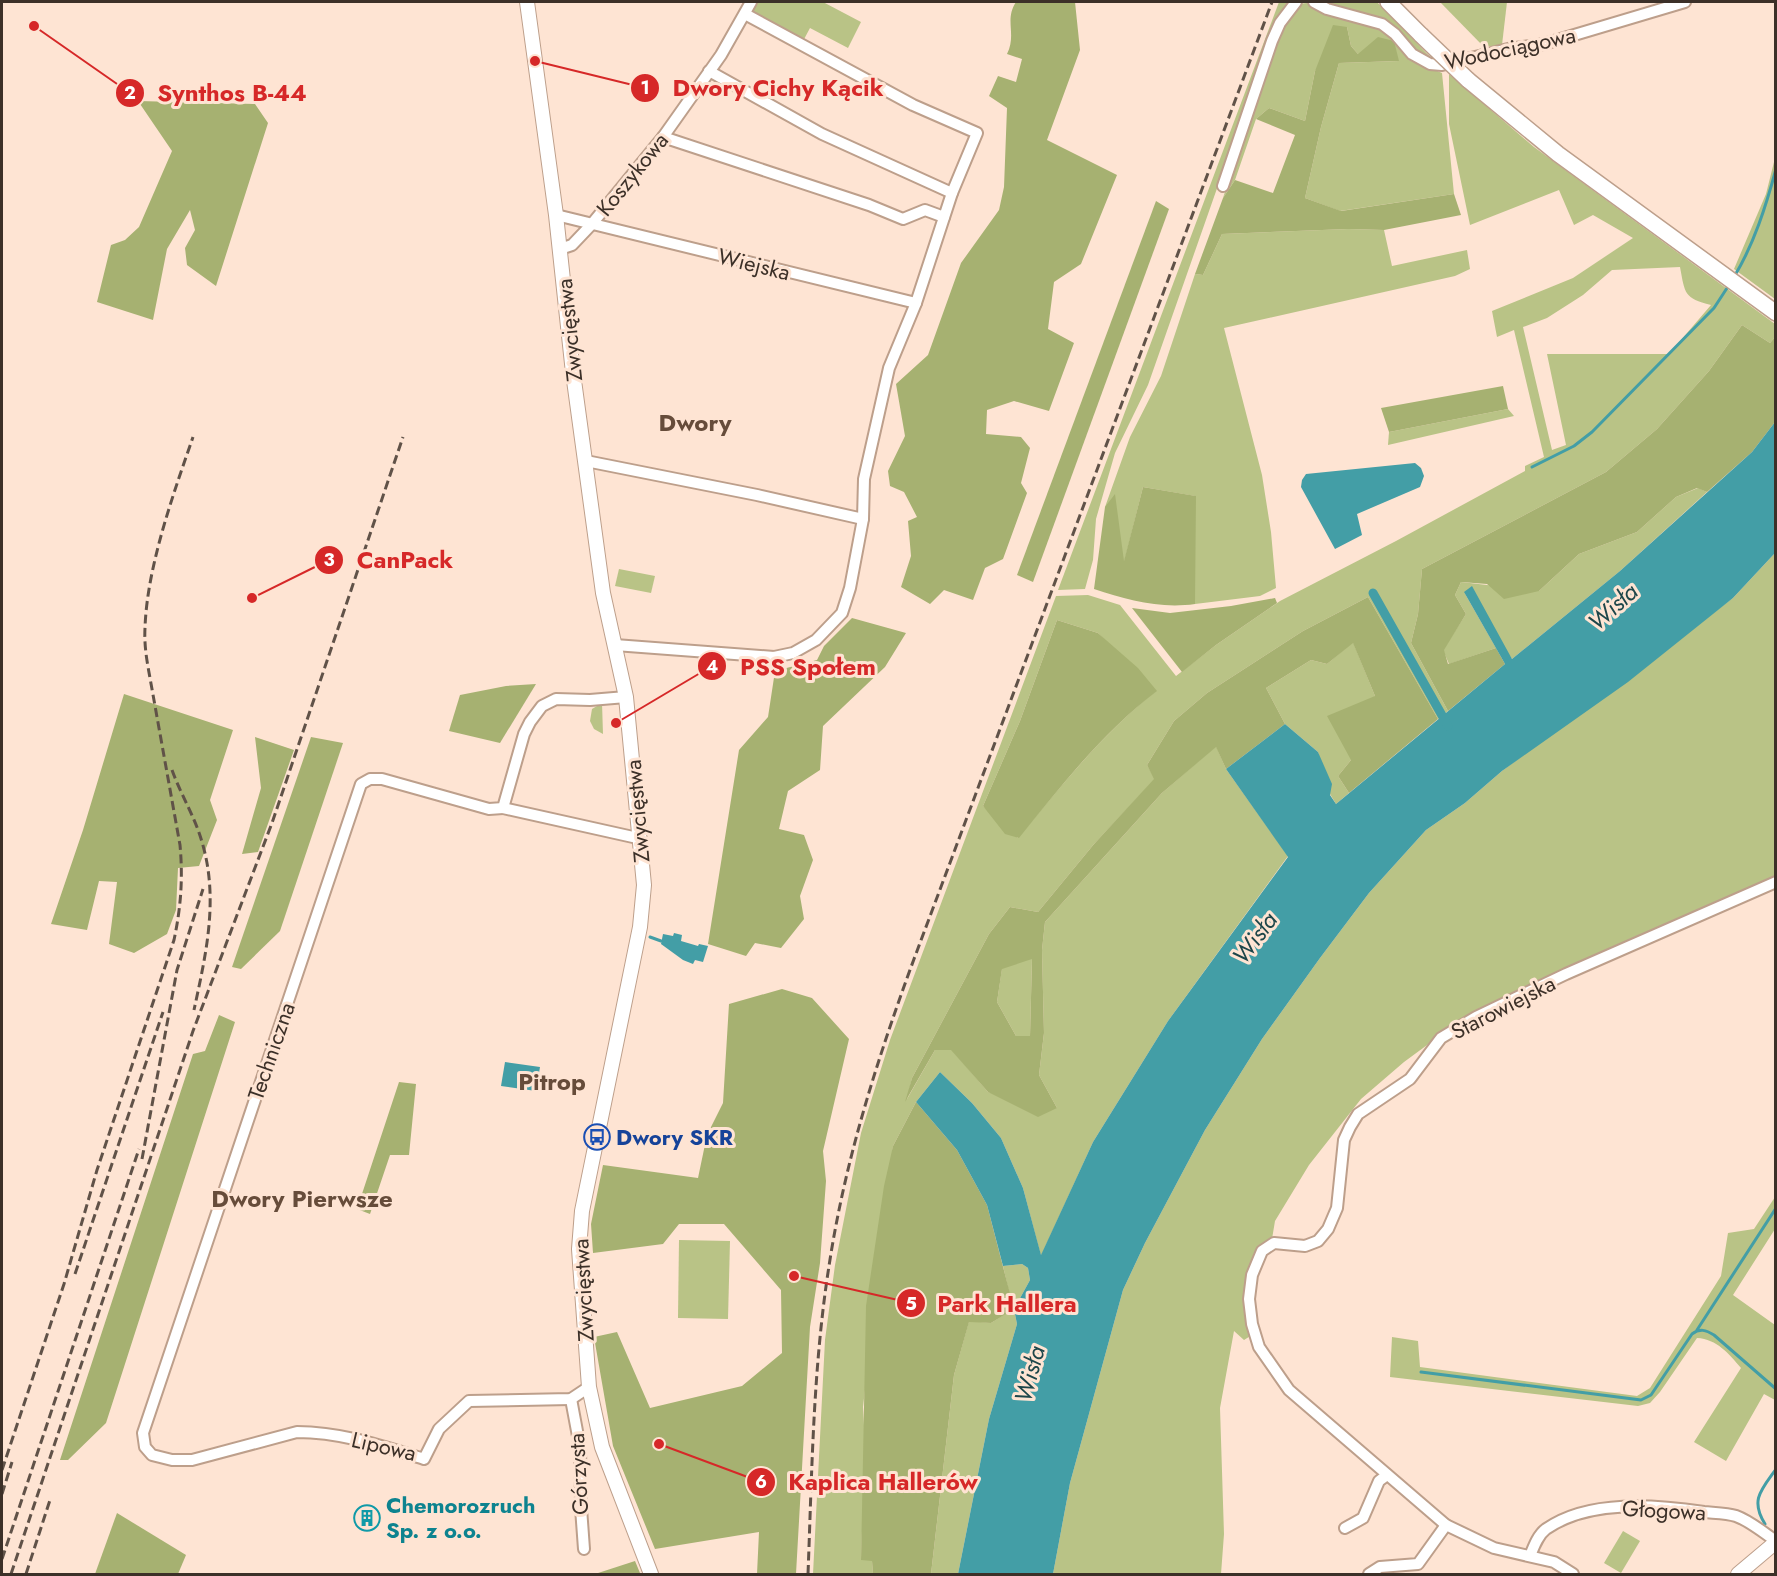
<svg xmlns="http://www.w3.org/2000/svg" width="1777" height="1576" viewBox="0 0 1777 1576" font-family="Jost,sans-serif">
<style>
.green{fill:#b9c386;fill-rule:evenodd}
.forest{fill:#a6b171;fill-rule:evenodd}
.water{fill:#439ea6}
.lines{fill:none;stroke-linecap:round;stroke-linejoin:round}
.stream{stroke:#439ea6;stroke-width:3}
.canal{stroke:#439ea6;stroke-width:9}
.minor-casing{stroke:#bd9f8b;stroke-width:14}
.tertiary-casing{stroke:#bd9f8b;stroke-width:16}
.secondary-casing{stroke:#bd9f8b;stroke-width:18}
.minor{stroke:#fff;stroke-width:10}
.tertiary{stroke:#fff;stroke-width:14}
.secondary{stroke:#fff;stroke-width:15}
.rail{stroke:#605248;stroke-width:3;stroke-dasharray:9 4.5;stroke-linecap:butt}
.secondary-bridge-casing{stroke:#bd9f8b;stroke-width:18;stroke-linecap:butt}
.secondary-bridge{stroke:#fff;stroke-width:15}
.labels{text-anchor:middle;stroke-width:6;stroke-linejoin:round;paint-order:stroke}
.street-label{font-size:22px;fill:#3c3028;stroke:#fee4d3}
.transit-label{font-size:22px;font-weight:bold;fill:#164399;stroke:#fee4d3;text-anchor:start}
.culture-label{font-size:22px;font-weight:bold;fill:#0d838f;stroke:#fee4d3;text-anchor:start}
.neighbourhood-label{font-size:24px;font-weight:bold;fill:#664c3a;stroke:#fee4d3}
.water-label{font-size:24px;font-style:italic;fill:#1d464a;stroke:#fee4d3}
.leader{fill:none;stroke:#d62828;stroke-width:2}
.callout-dot{fill:#d62828;stroke:#fee4d3;stroke-width:2}
.mark-label{font-size:18px;text-anchor:middle;font-weight:bold;fill:#fff}
.callout-label{font-size:24px;text-anchor:middle;font-weight:bold;fill:#d62828;stroke:#fee4d3;stroke-width:6;stroke-linejoin:round;paint-order:stroke}
</style>
<rect width="100%" height="100%" fill="#fee4d3"/>
<g class="green">
<polygon points="757,2 823,2 861,22 848,48 810,28 802,43 754,14 753,9"/>
<polygon points="1279,2 1293,2 1273,29 1148,385 1115,453 1096,519 1093,560 1085,589 1058,590"/>
<polygon points="1323,2 1377,2 1435,62 1417,53 1397,32 1376,16"/>
<polygon points="1440,2 1507,2 1502,45 1484,47"/>
<polygon points="1307,3 1319,11 1384,29 1394,41 1419,63 1442,73 1454,194 1340,211 1305,198 1321,127 1339,63 1399,61 1358,54 1351,46 1347,27 1315,71 1305,121 1269,108 1256,119 1235,180 1223,198 1268,59 1276,39 1298,4"/>
<path d="M1449 74 1534 147 1775 324V337L1770 343 1742 325 1709 371 1657 429 1606 472 1422 569 1418 614 1411 643 1448 711 1438 719 1368 597 1303 631 1207 693 1174 721 1147 765 1155 779 1094 844 1038 912 1010 907 989 934 912 1078 907 1099 935 1050H952L988 1092 1057 1108 1039 1075 1044 1033 1042 950 1045 922 1162 793 1216 746 1226 769 1288 856 1168 1021 1093 1142 1041 1256 1023 1188 1001 1138 972 1103 940 1072 916 1102 893 1146 863 1407 865 1443 861 1560H872L873 1574H813L825 1340 835 1265 861 1133 890 1040 1056 596 1088 595 1120 605 1176 676 1216 645 1280 601 1396 541 1525 471V466L1544 457 1514 330 1497 337 1492 311 1573 278 1633 238 1593 215 1574 225 1559 190 1470 225 1449 124ZM1680 267C1685 294 1684 298 1711 305L1669 354H1547L1566 445 1552 450 1523 327 1547 318 1583 295 1612 270ZM1057 620 1098 633 1156 691C1103 733 1061 786 1018 838L983 806 1020 721Z"/>
<polygon points="1775,158 1775,299 1734,269 1766,194"/>
<polygon points="1348,229 1384,230 1392,266 1467,250 1470,269 1455,276 1224,328 1262,475 1271,532 1276,588 1260,596 1195,604 1195,496 1143,487 1124,563 1105,507 1130,437 1161,376 1195,274 1203,275 1222,234"/>
<polygon points="1508,409 1514,416 1388,445 1389,432"/>
<polygon points="1698,488 1707,492 1620,571 1512,659 1464,592 1496,648 1449,664 1443,650 1466,614 1455,595 1461,582 1539,591 1579,554 1637,532 1676,497"/>
<polygon points="1775,553 1775,878 1438,1037 1404,1062 1361,1099 1309,1165 1275,1221 1272,1239 1262,1245 1256,1256 1252,1335 1244,1340 1234,1331 1220,1408 1224,1534 1221,1574 1053,1574 1070,1483 1123,1290 1145,1243 1205,1130 1262,1039 1320,958 1369,893 1426,830 1465,803 1502,771 1733,598"/>
<polygon points="619,569 655,576 651,593 615,586"/>
<polygon points="1353,642 1375,696 1351,760 1338,776 1349,793 1336,804 1330,794 1318,752 1285,724 1266,688 1311,660 1327,664"/>
<polygon points="602,703 603,734 594,729 590,721 592,709"/>
<polygon points="1032,958 1030,1036 1016,1036 997,1002 1002,968"/>
<path d="M1775 1197V1229L1733 1295 1775 1325V1400L1764 1394 1726 1461 1694 1442 1741 1368C1729 1354 1717 1339 1697 1338L1660 1392 1650 1403 1638 1406 1390 1377 1392 1337 1418 1341 1420 1367 1637 1396 1650 1388 1721 1276 1728 1233 1754 1229Z"/>
<polygon points="679,1240 730,1241 728,1319 678,1318"/>
<polygon points="1022,1264 1028,1268 1030,1280 1014,1309 1017,1324 989,1419 958,1574 931,1574 954,1375 969,1321 991,1323 1013,1309 1003,1266"/>
<polygon points="1623,1531 1640,1541 1621,1573 1604,1563"/>
</g>
<g class="forest">
<path d="M1016 2H1075L1080 50 1047 140 1117 175 1081 264 1054 282 1048 329 1074 343 1049 411 1014 401 987 410 986 434 1021 437 1030 448 1021 483 1027 493 1003 559 985 568 973 600 944 590 930 604 901 587 911 556 908 521 917 517 904 492 890 486 888 471 905 436 896 384 928 355 961 263 999 210 1004 187 1007 108 989 96 998 76 1016 82 1022 59 1007 54C1017 34 1004 20 1016 2Z"/>
<polygon points="1333,25 1347,27 1351,46 1358,54 1378,37 1394,41 1399,61 1339,63 1321,127 1305,198 1341,211 1454,194 1461,215 1384,230 1348,229 1222,234 1203,275 1195,274 1223,198 1235,180 1273,193 1295,135 1256,119 1269,108 1305,121 1315,71"/>
<polygon points="138,101 255,104 268,123 216,286 187,265 185,248 195,230 190,210 167,249 153,320 97,302 111,245 125,240 139,227 172,151"/>
<polygon points="1156,201 1169,209 1033,582 1017,575"/>
<polygon points="1742,325 1770,343 1775,337 1775,422 1752,452 1707,492 1697,488 1676,497 1637,532 1579,554 1539,591 1504,599 1487,584 1461,582 1455,595 1466,614 1444,650 1448,664 1496,648 1505,664 1448,711 1411,643 1418,614 1422,569 1606,472 1657,429 1709,371"/>
<polygon points="1503,386 1508,409 1389,432 1381,408"/>
<path d="M1143 487 1196 496 1195 604C1160 609 1127 600 1094 589L1105 507 1115 494 1124 561Z"/>
<path d="M1368 597 1438 719 1349 793 1338 776 1351 760 1327 716 1375 696 1353 643 1327 664 1311 660 1266 688 1285 724 1226 769 1216 747 1162 793 1045 922 1042 950 1044 1033 1039 1075 1057 1108 1038 1117 988 1092 951 1050H935L905 1102 912 1078 989 934 1010 907 1038 912 1094 844 1154 779 1147 765 1174 721 1207 693 1303 631ZM1032 959 1030 1036H1016L997 1002 1002 969Z"/>
<polygon points="1275,598 1277,603 1216,645 1182,672 1132,608 1170,613 1231,606"/>
<polygon points="852,618 906,633 885,667 823,726 820,770 788,791 779,829 804,835 813,860 800,896 804,919 781,948 755,943 746,956 708,944 739,750 768,717 775,671 817,660 824,646"/>
<path d="M1057 620 1098 633 1138 668 1157 691C1103 732 1061 786 1019 838L1005 834 983 806 1020 721Z"/>
<polygon points="536,684 500,743 449,731 460,695 506,686"/>
<polygon points="124,694 233,730 210,800 217,820 199,866 178,868 176,910 167,934 134,953 109,944 117,882 99,881 87,930 51,924 83,830"/>
<polygon points="255,737 294,750 258,852 242,854 261,788"/>
<polygon points="311,737 343,743 280,931 241,969 232,967"/>
<polygon points="782,989 812,998 849,1039 823,1151 826,1181 820,1263 810,1327 796,1574 757,1574 759,1532 655,1549 613,1446 594,1337 617,1332 650,1408 742,1386 782,1353 781,1290 724,1224 679,1224 663,1244 593,1253 591,1224 603,1165 698,1178 707,1135 723,1103 729,1004"/>
<polygon points="219,1015 235,1022 106,1423 68,1460 60,1460 193,1054 205,1051"/>
<polygon points="399,1082 416,1084 409,1155 390,1155 370,1214 357,1209"/>
<polygon points="916,1102 957,1150 987,1205 1014,1309 991,1323 969,1322 954,1375 931,1574 873,1574 872,1561 861,1560 866,1306 884,1186 893,1146"/>
<polygon points="117,1513 186,1555 178,1574 95,1574"/>
<polygon points="635,1561 640,1573 638,1574 595,1574"/>
</g>
<g class="water">
<polygon points="1775,422 1775,553 1733,598 1628,682 1502,771 1465,803 1426,830 1369,893 1320,958 1262,1039 1205,1130 1145,1243 1123,1290 1070,1483 1053,1574 958,1574 989,1419 1017,1324 1014,1309 1030,1280 1028,1268 1022,1264 1003,1266 987,1205 957,1150 916,1102 940,1072 972,1103 1001,1138 1023,1188 1041,1255 1093,1142 1168,1021 1288,857 1226,769 1285,724 1318,752 1332,784 1330,795 1336,804 1505,664 1464,592 1472,586 1512,659 1620,571 1752,452"/>
<polygon points="1415,463 1421,468 1424,476 1420,487 1357,514 1362,535 1335,549 1301,487 1302,480 1306,474"/>
<polygon points="674,933 682,935 681,941 698,946 699,944 708,946 703,962 695,960 693,964 683,960 661,944 663,934 673,936"/>
<polygon points="505,1062 540,1067 536,1091 501,1086"/>
</g>
<g class="lines">
<g class="stream">
<path d="M1734 277C1754 244 1766 206 1776 169"/>
<polyline points="1532,467 1574,446 1592,432 1714,308 1729,285"/>
<polyline points="650,937 661,941"/>
<polyline points="1697,1330 1776,1208"/>
<path d="M1421 1372 1641 1400 1651 1395 1692 1334C1700 1328 1706 1330 1714 1335L1776 1389"/>
<path d="M1765 1524C1750 1500 1761 1490 1776 1469"/>
</g>
<polyline class="canal" points="1373,593 1448,726"/>
<g class="minor-casing">
<g id="minor">
<polyline points="1314,2 1327,9 1382,24 1395,34 1412,54 1430,64 1442,65 1508,49 1544,44 1685,2"/>
<polyline points="709,71 822,134 952,193"/>
<polyline points="663,137 869,205 903,219 925,210 944,217"/>
<polyline points="1223,186 1272,41 1280,23 1296,2"/>
<polyline points="556,215 916,303"/>
<polyline points="560,249 572,245 591,225 663,137 721,55 751,2"/>
<polyline points="586,461 757,495 863,519"/>
<polyline points="615,645 774,657 793,653 816,640 842,613 850,588 863,519 864,479 889,368 916,303 952,193 977,133 913,105 745,14"/>
<polyline points="503,808 633,837 640,837"/>
<path d="M589 1387 571 1399 469 1401 439 1429 424 1459C382 1446 341 1432 297 1432L192 1460H172L152 1455 145 1447 143 1433 361 784 370 779H382L489 809 503 808 524 734 530 722 542 706 556 699 590 700 626 697"/>
<polyline points="571,1399 580,1447 581,1508 584,1549"/>
<polyline points="1345,1528 1363,1518 1379,1481 1387,1475"/>
<path d="M1530 1556C1534 1546 1538 1535 1546 1529 1589 1499 1656 1505 1704 1512 1714 1513 1727 1513 1736 1516 1750 1521 1764 1533 1776 1541"/>
<polyline points="1369,1574 1380,1567 1418,1564 1446,1525"/>
<polyline points="1573,1574 1554,1562 1494,1548 1446,1525 1289,1390 1259,1347 1252,1324 1249,1299 1252,1275 1262,1251 1274,1243 1305,1246 1318,1241 1328,1229 1337,1208 1344,1140 1350,1127 1358,1114 1410,1079 1441,1038 1476,1017 1566,974 1776,882"/>
</g>
</g>
<g class="tertiary-casing">
<g id="tertiary">
<polyline points="527,2 556,215 573,373 603,593 626,697 644,885 640,927 582,1211 579,1249 589,1387 602,1447 651,1574"/>
<polyline points="1738,1574 1776,1542"/>
</g>
</g>
<g class="secondary-casing">
<g id="secondary">
<polyline points="1388,2 1421,35"/>
<polyline points="1468,80 1558,154 1776,313"/>
</g>
</g>
<use href="#minor" class="minor"/>
<use href="#tertiary" class="tertiary"/>
<use href="#secondary" class="secondary"/>
<g class="rail">
<path d="M172 770C181 795 195 817 202 842 219 899 206 954 194 1010"/>
<polyline points="142,1159 177,970 203,889"/>
<polyline points="75,1274 163,1012"/>
<path d="M2 1470 64 1284 97 1170 174 940C181 907 183 878 180 845L150 678C147 662 144 645 145 628 147 567 173 495 193 437"/>
<polyline points="2,1494 12,1462"/>
<polyline points="2,1559 139,1149"/>
<polyline points="11,1574 193,1031 272,823 403,437"/>
<polyline points="26,1574 50,1500"/>
<path d="M808 1574C812 1471 813 1368 829 1266 845 1160 877 1060 914 959L1272 2"/>
</g>
<g class="secondary-bridge-casing">
<polyline id="secondary-bridge" points="1421,35 1468,80"/>
</g>
<use href="#secondary-bridge" class="secondary-bridge"/>
</g>
<defs>
<g id="bus-ring" transform="scale(1.35)"><circle r="9.5" fill="#fee4d3" stroke="#1a4fb4" stroke-width="1.5"/><path d="M-5-6H5V4H4V6H2V4H-2V6H-4V4H-5ZM-3.5-4V0h7V-4ZM-3.5 1.2v1.5H-2V1.2ZM2 1.2v1.5H3.5V1.2Z" fill="#1a4fb4"/></g>
<g id="building-ring" transform="scale(1.35)"><circle r="9.5" fill="#fee4d3" stroke="#0f9aa8" stroke-width="1.5"/><path d="M-4-6H4V6H1V3H-1V6H-4ZM-2.5-4.3h1.7v1.8h-1.7ZM.8-4.3h1.7v1.8H.8ZM-2.5-1h1.7V.8h-1.7ZM.8-1h1.7V.8H.8Z" fill="#0f9aa8"/></g>
</defs>
<g fill-rule="evenodd">
<use href="#bus-ring" x="597" y="1137"/>
<use href="#building-ring" x="367" y="1518"/>
</g>
<g class="labels">
<g class="street-label">
<text transform="translate(1510 48) rotate(-12)" y="8">Wodociągowa</text>
<text transform="translate(632 174) rotate(-51)" y="8">Koszykowa</text>
<text transform="translate(754 264) rotate(14)" y="8">Wiejska</text>
<text transform="translate(569 330) rotate(-96)" y="8">Zwycięstwa</text>
<text transform="translate(637 811) rotate(-95)" y="8">Zwycięstwa</text>
<text transform="translate(1503 1007) rotate(-27)" y="8">Starowiejska</text>
<text transform="translate(271 1051) rotate(-71)" y="8">Techniczna</text>
<text transform="translate(583 1290) rotate(-93)" y="8">Zwycięstwa</text>
<text transform="translate(384 1446) rotate(13)" y="8">Lipowa</text>
<text transform="translate(578 1474) rotate(-93)" y="8">Górzysta</text>
<text transform="translate(1664 1510) rotate(3)" y="8">Głogowa</text>
</g>
<g class="transit-label">
<text x="616" y="1145">Dwory SKR</text>
</g>
<g class="culture-label">
<text x="386" y="1513">Chemorozruch<tspan x="386" dy="25">Sp. z o.o.</tspan></text>
</g>
<g class="neighbourhood-label">
<text x="695" y="431">Dwory</text>
<text x="552" y="1090">Pitrop</text>
<text x="302" y="1207">Dwory Pierwsze</text>
</g>
<g class="water-label">
<text transform="translate(1613 607) rotate(-42)" y="8">Wisła</text>
<text transform="translate(1255 938) rotate(-53)" y="8">Wisła</text>
<text transform="translate(1030 1374) rotate(-75)" y="8">Wisła</text>
</g>
</g>
<path class="leader" d="M535 61L645 88M34 26L130 93M252 598L329 560M616 723L712 666M794 1276L911 1303M659 1444L761 1482"/>
<g class="callout-dot">
<circle cx="535" cy="61" r="6"/>
<circle cx="34" cy="26" r="6"/>
<circle cx="252" cy="598" r="6"/>
<circle cx="616" cy="723" r="6"/>
<circle cx="794" cy="1276" r="6"/>
<circle cx="659" cy="1444" r="6"/>
<circle cx="645" cy="88" r="15"/>
<circle cx="130" cy="93" r="15"/>
<circle cx="329" cy="560" r="15"/>
<circle cx="712" cy="666" r="15"/>
<circle cx="911" cy="1303" r="15"/>
<circle cx="761" cy="1482" r="15"/>
</g>
<g class="mark-label">
<text x="645" y="94">1</text>
<text x="130" y="99">2</text>
<text x="329" y="566">3</text>
<text x="712" y="673">4</text>
<text x="911" y="1310">5</text>
<text x="761" y="1488">6</text>
</g>
<g class="callout-label">
<text x="778" y="96">Dwory Cichy Kącik</text>
<text x="232" y="101">Synthos B-44</text>
<text x="405" y="568">CanPack</text>
<text x="808" y="675">PSS Społem</text>
<text x="1007" y="1312">Park Hallera</text>
<text x="883" y="1490">Kaplica Hallerów</text>
</g>
<rect width="1777" height="1576" fill="none" stroke="#3c3028" stroke-width="6"/>
</svg>
